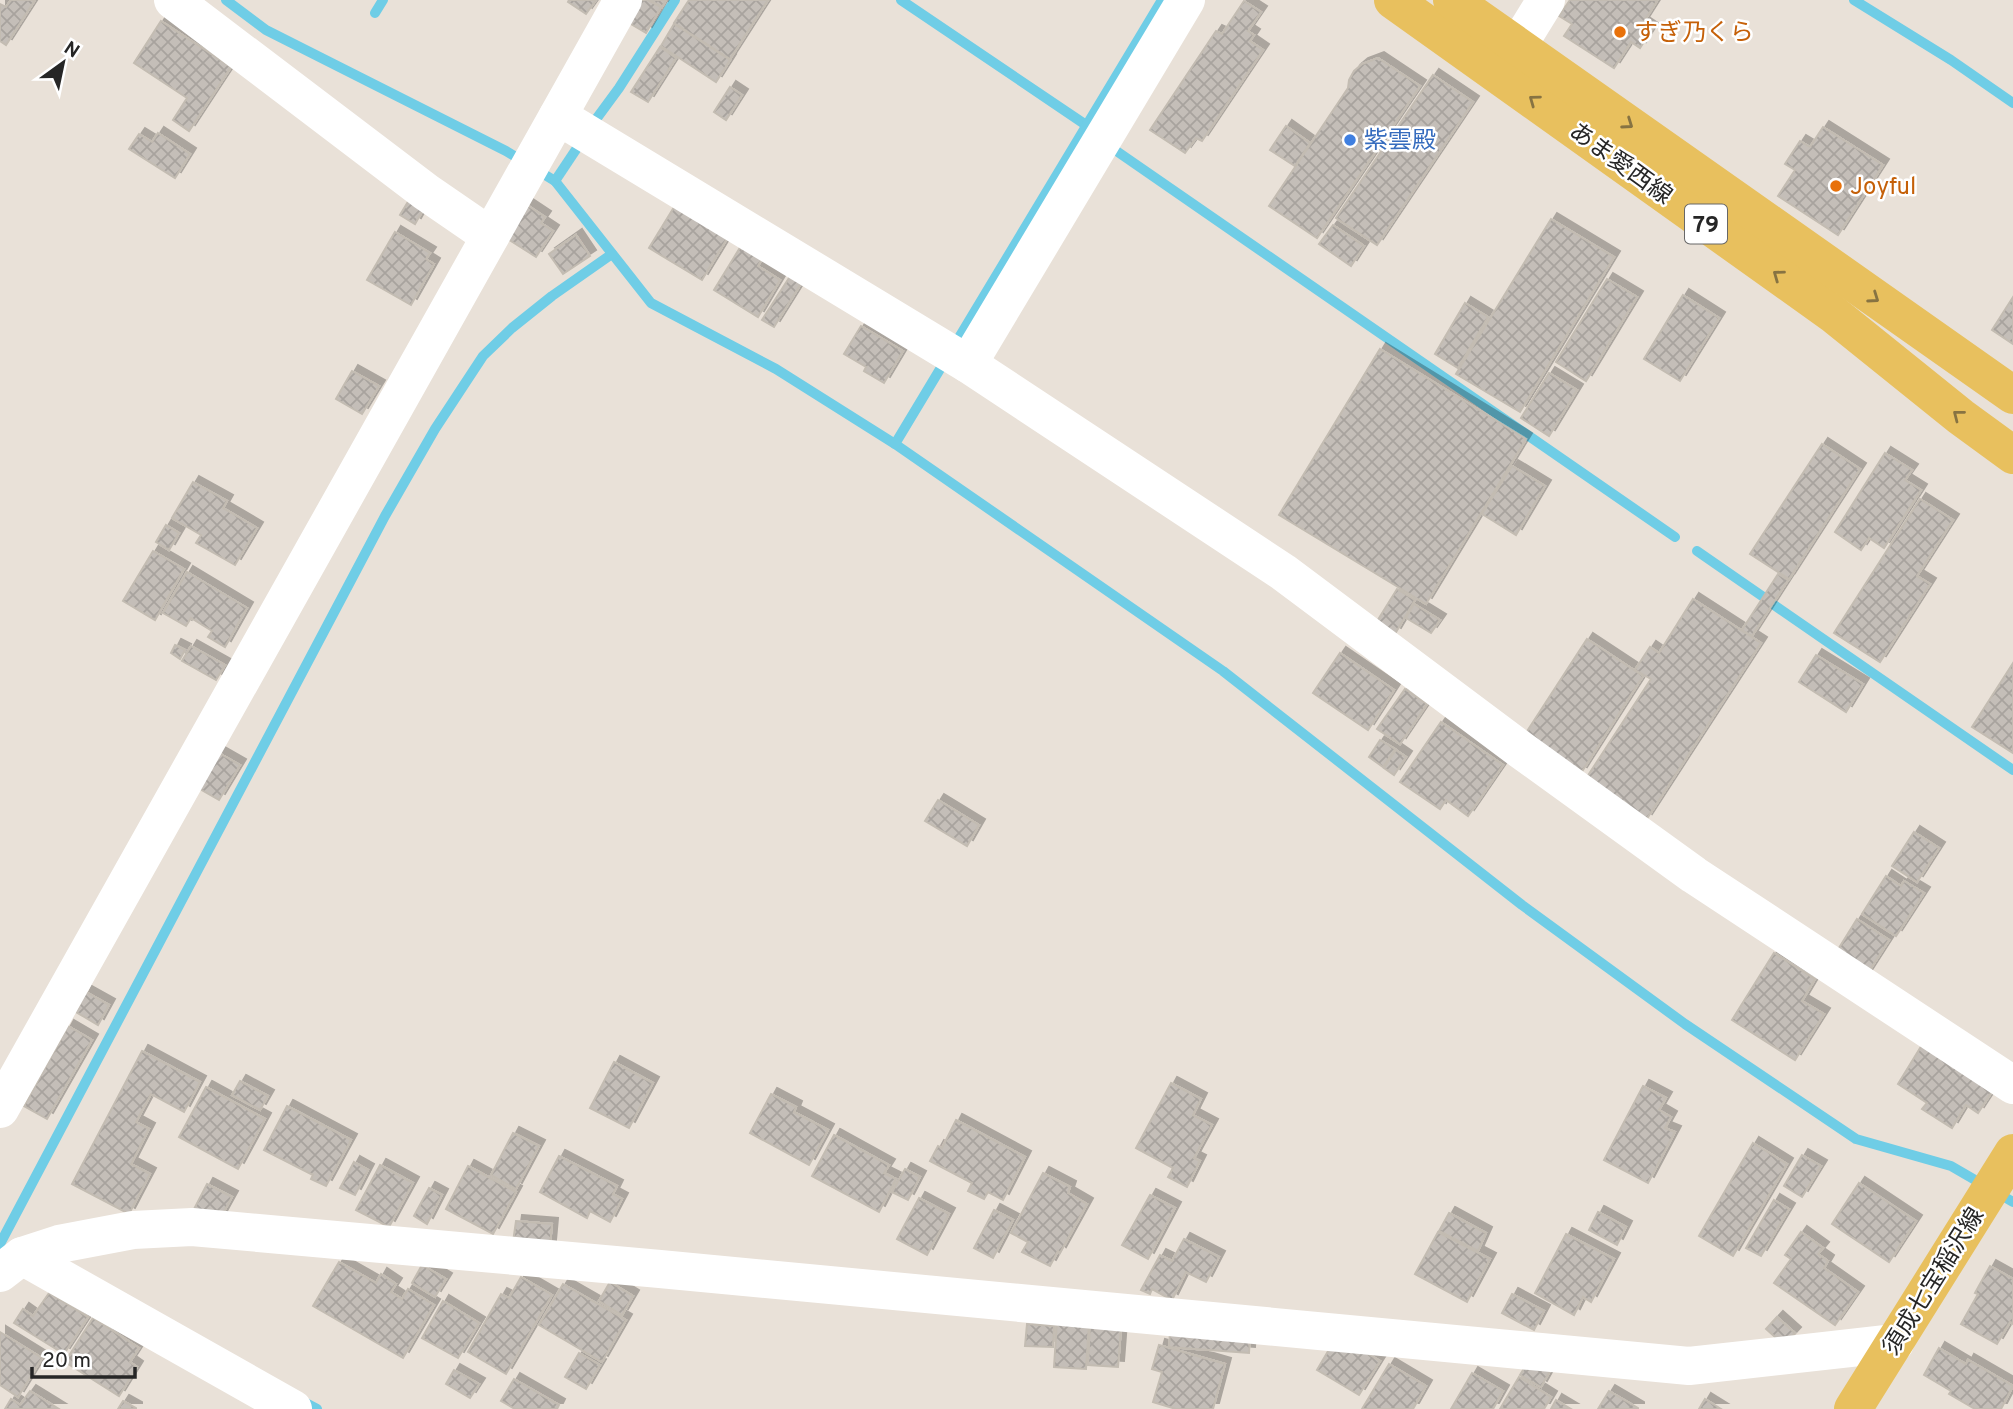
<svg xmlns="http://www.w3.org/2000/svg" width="2013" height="1409" viewBox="0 0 2013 1409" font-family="Overpass,'Noto Sans JP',sans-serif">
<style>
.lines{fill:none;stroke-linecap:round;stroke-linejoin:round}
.stream{stroke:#6fcde6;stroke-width:10}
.building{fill:url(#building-cross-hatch);stroke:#c3bcb2;stroke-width:2;filter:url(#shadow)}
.minor{stroke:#fff;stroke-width:38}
.major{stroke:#e8c05e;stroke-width:38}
.oneway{stroke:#877342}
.food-dot{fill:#e8710a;stroke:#fff;stroke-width:2.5}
.shop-dot{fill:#3f7fe0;stroke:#fff;stroke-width:2.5}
.labels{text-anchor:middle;stroke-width:5;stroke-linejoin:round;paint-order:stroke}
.shield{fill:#fff;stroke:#676767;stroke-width:2}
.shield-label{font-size:23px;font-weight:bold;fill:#262626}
.food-label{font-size:24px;fill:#c56008;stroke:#fff;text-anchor:start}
.shop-label{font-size:24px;fill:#366cbe;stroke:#fff;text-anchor:start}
.street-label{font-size:24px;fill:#262626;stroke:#fff}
</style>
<defs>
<pattern id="building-cross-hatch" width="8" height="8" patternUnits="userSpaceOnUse" patternTransform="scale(1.75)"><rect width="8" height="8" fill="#c4beb8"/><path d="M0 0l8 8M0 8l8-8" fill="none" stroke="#a8a39e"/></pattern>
<filter id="shadow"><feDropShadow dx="6" dy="-6" stdDeviation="0" flood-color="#0004"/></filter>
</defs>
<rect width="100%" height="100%" fill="#e9e1d8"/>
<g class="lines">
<g class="stream">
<polyline points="226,0 266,30 506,151 555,181 651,303 776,369 895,444 1223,671 1522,905 1685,1024 1856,1139 1951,1166 2013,1202"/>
<polyline points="901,0 1086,125"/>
<polyline points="1854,0 1951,60 2013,103"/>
<polyline points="375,13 383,0"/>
<polyline points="594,122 619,88 675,0"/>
<polyline points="1115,150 1675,537"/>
<polyline points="555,181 579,145"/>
<polyline points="895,444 1162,0"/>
<polyline points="1697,551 1762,596"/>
<polyline points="1774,605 2013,770"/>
<polyline points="0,1244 385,516 435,429 483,356 512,328 552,296 612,254"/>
<polyline points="300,1400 317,1409"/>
</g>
</g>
<g class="building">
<polygon points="11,0 35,0 6,45 0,41 0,4 6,7"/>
<polygon points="569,0 596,0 586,14 568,2"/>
<polygon points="636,0 648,0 661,7 646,33 624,20"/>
<polygon points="650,0 666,0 662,7"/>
<polygon points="689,0 768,0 730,59 674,23"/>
<polygon points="1570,0 1655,0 1657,1 1643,23 1652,29 1640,48 1631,42 1614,68 1564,36 1572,24 1559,16"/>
<polygon points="1244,1 1261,12 1248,31 1254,35 1250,41 1263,50 1202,141 1196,138 1185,153 1150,130 1216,31 1222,34"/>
<polygon points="161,21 231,67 189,131 173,120 187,98 134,63"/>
<polygon points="674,24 730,60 716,82 661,46"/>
<polygon points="660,47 676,58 648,102 631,92"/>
<polygon points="1378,58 1420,86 1317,238 1269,206 1348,88 1349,80 1354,71 1362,64"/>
<polygon points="1433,75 1473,102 1377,245 1336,218"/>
<polygon points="730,87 742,95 726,120 714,112"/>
<polygon points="1286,126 1310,143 1295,166 1270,150"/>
<polygon points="1823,127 1883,165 1838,235 1778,196 1795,170 1785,164 1800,141 1810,147"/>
<polygon points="158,133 190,154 175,178 129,149 139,134 152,142"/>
<polygon points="412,195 427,203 415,224 400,215"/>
<polygon points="524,203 545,217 541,223 553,231 536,257 503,236"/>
<polygon points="676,204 728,237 702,280 649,248"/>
<polygon points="1551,219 1614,257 1520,412 1456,374"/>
<polygon points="1333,225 1364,246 1351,266 1319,244"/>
<polygon points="395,232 430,253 426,259 434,264 411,305 367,280"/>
<polygon points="576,235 590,256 563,274 549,254"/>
<polygon points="741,246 762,259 758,266 780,280 758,317 714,290"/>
<polygon points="791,275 802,282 774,327 762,320"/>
<polygon points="1607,279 1637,297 1586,381 1556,362"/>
<polygon points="1683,295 1719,318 1680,381 1644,359"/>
<polygon points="2013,297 2013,344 1992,330"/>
<polygon points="1465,303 1488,317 1458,368 1435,354"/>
<polygon points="861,326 903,351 884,383 864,371 866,367 844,354"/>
<polygon points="1380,349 1526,439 1426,604 1279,515"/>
<polygon points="352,371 379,386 362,414 336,399"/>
<polygon points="1549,373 1577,390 1549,436 1521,418"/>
<polygon points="1822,444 1860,469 1789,579 1750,554"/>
<polygon points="1885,453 1912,470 1905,480 1921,490 1884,548 1869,538 1861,550 1835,532"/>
<polygon points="1512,466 1545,486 1516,535 1482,514"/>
<polygon points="193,482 227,501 223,508 257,528 235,565 196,543 201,535 172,518"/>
<polygon points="1920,499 1953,520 1917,576 1930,584 1880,662 1834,633"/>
<polygon points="166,525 179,533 169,550 156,542"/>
<polygon points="153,551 184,569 155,620 123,601"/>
<polygon points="187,572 247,608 225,647 208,637 212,631 191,618 186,626 163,613"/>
<polygon points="1778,574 1788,580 1752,636 1742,630"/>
<polygon points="1397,589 1415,600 1395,634 1376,623"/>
<polygon points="1693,599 1761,643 1646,820 1585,780 1651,679 1635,670 1650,647 1659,653"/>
<polygon points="1414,604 1440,620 1431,633 1406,618"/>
<polygon points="1587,639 1643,676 1581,773 1524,736"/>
<polygon points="175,645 185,650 180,659 171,653"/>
<polygon points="191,646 225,665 216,680 182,661"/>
<polygon points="1340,653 1394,690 1368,730 1313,693"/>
<polygon points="1816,655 1863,684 1846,712 1799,682"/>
<polygon points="2013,663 2013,753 1972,727"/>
<polygon points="1405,689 1427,704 1400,744 1377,729"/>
<polygon points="1441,722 1503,765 1468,816 1446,800 1440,809 1400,782"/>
<polygon points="1380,740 1395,749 1383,767 1369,757"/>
<polygon points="1396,750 1406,757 1394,775 1384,768"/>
<polygon points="219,753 240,765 219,800 198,788"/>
<polygon points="938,800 979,825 967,846 925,821"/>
<polygon points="1914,832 1939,848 1917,882 1892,866"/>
<polygon points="1886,876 1901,886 1904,881 1924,893 1896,936 1862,914"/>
<polygon points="1857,919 1889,940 1866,976 1834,956"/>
<polygon points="1774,953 1815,979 1802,1001 1824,1014 1795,1060 1732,1020"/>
<polygon points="86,992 109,1005 98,1025 76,1012"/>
<polygon points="68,1026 92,1040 47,1119 24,1106"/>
<polygon points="1922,1045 1993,1090 1978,1113 1966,1105 1952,1128 1922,1109 1927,1103 1898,1084"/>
<polygon points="142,1051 200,1082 184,1112 151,1094 136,1122 149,1129 131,1164 150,1174 129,1214 72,1184"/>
<polygon points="614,1062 653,1083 629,1128 590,1108"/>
<polygon points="240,1081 268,1096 260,1110 232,1095"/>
<polygon points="1171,1083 1201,1099 1193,1115 1212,1125 1194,1158 1200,1161 1187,1187 1168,1177 1173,1168 1136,1148"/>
<polygon points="1643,1086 1666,1098 1659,1110 1671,1117 1665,1128 1675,1132 1648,1183 1604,1160"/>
<polygon points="206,1087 265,1119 238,1169 179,1137"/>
<polygon points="771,1094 796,1107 794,1112 828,1130 809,1165 750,1133"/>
<polygon points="287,1106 351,1140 326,1186 311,1179 313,1175 264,1150"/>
<polygon points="956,1120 1025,1157 1003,1200 988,1192 984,1199 968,1191 972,1183 930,1161 938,1146 942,1148"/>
<polygon points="513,1133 539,1146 516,1189 491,1175"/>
<polygon points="834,1135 889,1165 884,1173 896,1179 879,1212 812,1176"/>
<polygon points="1753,1143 1787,1164 1733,1256 1699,1236"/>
<polygon points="1802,1155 1821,1166 1802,1197 1784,1186"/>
<polygon points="559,1156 617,1186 613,1194 622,1199 610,1222 590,1211 587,1218 540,1192"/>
<polygon points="354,1162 368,1170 355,1195 340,1188"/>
<polygon points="380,1165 413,1183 389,1227 356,1210"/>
<polygon points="468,1166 516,1192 493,1234 446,1209"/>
<polygon points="905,1169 920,1177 908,1200 892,1192"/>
<polygon points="1043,1173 1070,1187 1068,1193 1087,1204 1060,1253 1058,1251 1050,1266 1022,1252 1028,1242 1011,1233"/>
<polygon points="1859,1183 1916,1221 1889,1262 1832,1224"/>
<polygon points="207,1184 232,1197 221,1217 192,1213"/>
<polygon points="429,1188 442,1195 427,1224 414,1216"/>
<polygon points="1150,1195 1175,1208 1148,1259 1122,1245"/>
<polygon points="919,1198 949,1214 927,1255 897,1239"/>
<polygon points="1774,1200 1789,1209 1761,1256 1746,1248"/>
<polygon points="994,1210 1013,1220 993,1258 974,1248"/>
<polygon points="1598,1212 1626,1227 1617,1245 1589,1230"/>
<polygon points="1449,1213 1486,1233 1478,1251 1439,1231"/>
<polygon points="516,1221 552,1224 550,1246 513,1242"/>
<polygon points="1438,1232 1490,1259 1467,1302 1415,1274"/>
<polygon points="1801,1232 1823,1248 1818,1254 1828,1261 1824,1268 1858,1292 1835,1325 1774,1283 1791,1259 1785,1255"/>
<polygon points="1566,1234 1614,1259 1591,1302 1583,1297 1574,1315 1535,1293"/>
<polygon points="1184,1239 1219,1257 1206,1282 1186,1272 1172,1300 1152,1289 1150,1294 1141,1290 1160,1255 1172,1261"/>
<polygon points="339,1262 376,1283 381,1274 396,1284 391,1292 402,1299 408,1289 434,1305 403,1358 313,1306"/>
<polygon points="422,1265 446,1279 435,1297 412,1283"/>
<polygon points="1990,1266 2013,1279 2013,1324 2010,1322 1997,1344 1961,1324 1978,1294 1975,1293"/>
<polygon points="521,1277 552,1295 506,1374 468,1352 501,1294 509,1298"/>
<polygon points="610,1282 633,1296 622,1315 599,1301"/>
<polygon points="563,1284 626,1320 602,1362 539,1325"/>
<polygon points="49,1293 88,1317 64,1354 14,1323 23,1309 33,1316"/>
<polygon points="1512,1294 1544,1311 1534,1330 1502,1313"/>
<polygon points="443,1301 479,1323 458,1358 422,1338"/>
<polygon points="1777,1317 1795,1333 1784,1345 1766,1329"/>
<polygon points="93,1318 139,1348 130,1362 137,1367 119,1396 65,1362"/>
<polygon points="1057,1321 1089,1323 1086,1369 1054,1367"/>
<polygon points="1027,1324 1054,1326 1053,1347 1025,1346"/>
<polygon points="1090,1326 1121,1328 1118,1367 1088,1365"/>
<polygon points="0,1332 42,1358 18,1397 0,1385"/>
<polygon points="1170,1332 1250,1338 1249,1353 1169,1347"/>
<polygon points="1334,1341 1350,1343 1380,1361 1359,1395 1317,1370"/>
<polygon points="1159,1345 1225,1364 1213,1409 1176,1409 1153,1402 1162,1372 1152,1369"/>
<polygon points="1939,1348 1966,1364 1968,1360 2013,1386 2001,1409 1975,1409 1949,1394 1951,1391 1924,1375"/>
<polygon points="579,1353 600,1365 586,1389 565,1377"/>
<polygon points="1530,1359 1554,1364 1541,1387 1520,1375"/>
<polygon points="1389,1364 1426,1386 1413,1409 1362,1409"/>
<polygon points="454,1370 479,1384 470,1398 446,1384"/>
<polygon points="1472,1373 1503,1391 1493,1409 1451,1409"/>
<polygon points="1519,1377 1551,1397 1544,1409 1500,1409"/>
<polygon points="514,1379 559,1405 557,1409 515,1409 501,1401"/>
<polygon points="30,1391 59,1409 5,1409 11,1399 20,1405"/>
<polygon points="1609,1391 1638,1408 1638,1409 1598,1409"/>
<polygon points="1705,1399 1721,1409 1699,1409"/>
<polygon points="1556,1400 1571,1409 1551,1409"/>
<polygon points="123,1401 136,1408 136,1409 118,1409"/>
</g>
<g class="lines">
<g class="minor">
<polyline points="173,0 426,192 490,236"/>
<polyline points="1517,47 1546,0"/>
<polyline points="558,116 968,364 1283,572 1521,750 1694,875 2013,1085"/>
<polyline points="968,364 1186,0"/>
<polyline points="0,1109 623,0"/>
<polyline points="22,1256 293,1409"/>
<polyline points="0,1273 22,1256 59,1244 133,1230 192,1227 660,1269 1689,1366 1895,1343"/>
</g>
<g class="major">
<polyline points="1393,0 1833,314 1961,417 2013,455"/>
<polyline points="1452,0 2013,395"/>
<polyline points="1853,1409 2013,1153"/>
</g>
</g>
<defs><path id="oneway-chevron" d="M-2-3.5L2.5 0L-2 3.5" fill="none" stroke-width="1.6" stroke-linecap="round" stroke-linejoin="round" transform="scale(1.75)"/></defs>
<g class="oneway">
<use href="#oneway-chevron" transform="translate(1534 100) rotate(-144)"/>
<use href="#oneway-chevron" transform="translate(1628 124) rotate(35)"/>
<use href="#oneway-chevron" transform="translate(1778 275) rotate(-144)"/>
<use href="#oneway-chevron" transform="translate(1874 298) rotate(35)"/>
<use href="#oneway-chevron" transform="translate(1958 415) rotate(-142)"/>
</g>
<g class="food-dot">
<circle cx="1620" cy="32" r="7"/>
<circle cx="1836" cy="186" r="7"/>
</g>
<circle class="shop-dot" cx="1350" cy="140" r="7"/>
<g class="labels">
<rect class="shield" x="1685" y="204.5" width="42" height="39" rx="5"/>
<g class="shield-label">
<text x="1706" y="232">79</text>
</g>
<g class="food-label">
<text x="1634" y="40">すぎ乃くら</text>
<text x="1850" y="194">Joyful</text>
</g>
<g class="shop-label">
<text x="1364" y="148">紫雲殿</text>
</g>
<g class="street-label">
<text transform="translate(1621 163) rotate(36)" y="8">あま愛西線</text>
<text transform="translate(1933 1281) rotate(-58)" y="8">須成七宝稲沢線</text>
</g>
</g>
<g transform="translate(63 63) rotate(33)" stroke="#ffffff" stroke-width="5" paint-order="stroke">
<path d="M0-5L12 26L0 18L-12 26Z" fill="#262626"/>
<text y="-10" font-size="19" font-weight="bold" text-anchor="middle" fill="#262626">N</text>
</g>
<path d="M32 1367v10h103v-10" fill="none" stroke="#262626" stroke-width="3.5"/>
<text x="42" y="1367" font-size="21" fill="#262626" stroke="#ffffff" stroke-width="5" paint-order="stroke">20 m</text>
</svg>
